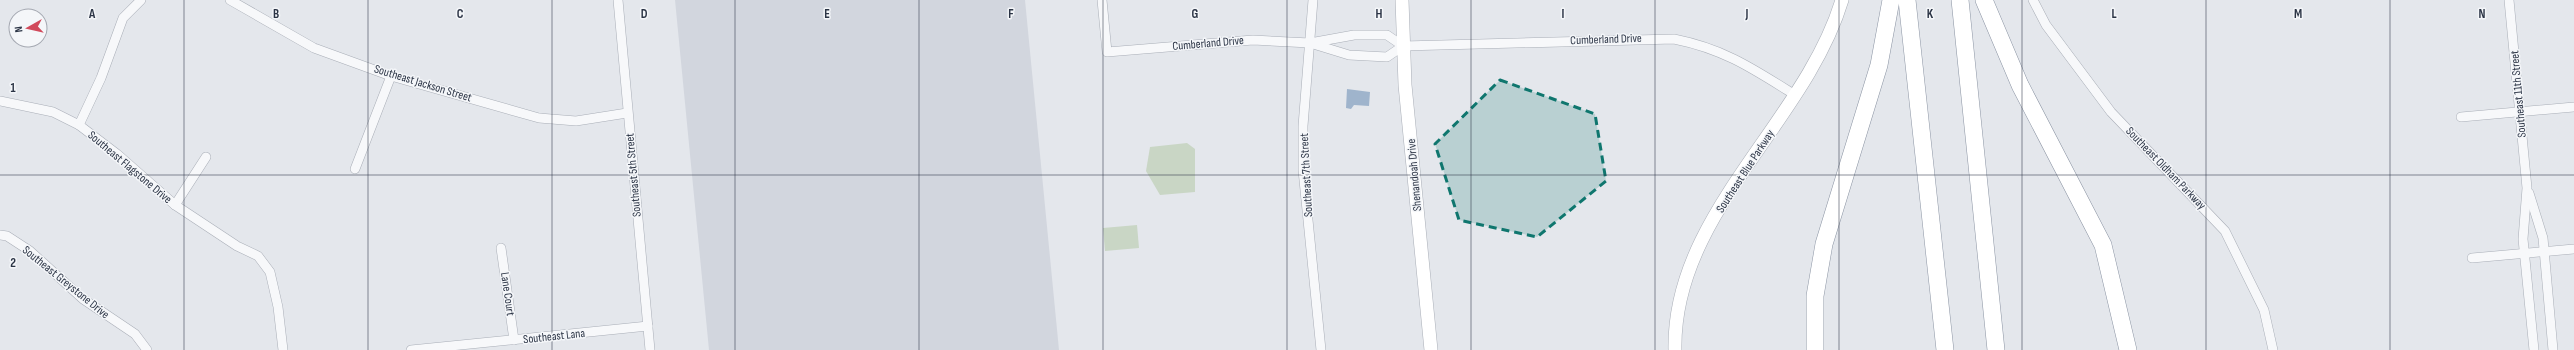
<svg xmlns="http://www.w3.org/2000/svg" width="2574" height="350" viewBox="0 0 2574 350" font-family="'Sofia Sans Condensed',sans-serif">
<style>
.built{fill:#d2d6de}
.green{fill:#c9d6c5}
.water{fill:#9fb4cc}
.lines{fill:none;stroke-linecap:round;stroke-linejoin:round}
.street-casing{stroke:#a9aeb7;stroke-width:10}
.secondary-casing{stroke:#a9aeb7;stroke-width:14}
.highway-casing{stroke:#8b94a3;stroke-width:18}
.street{stroke:#f7f8fa;stroke-width:9}
.secondary{stroke:#fff;stroke-width:13}
.highway{stroke:#fff;stroke-width:17}
.marked{fill:#0f766e;fill-opacity:0.2;stroke:#0f766e;stroke-width:3;stroke-dasharray:8 5;stroke-linejoin:round}
.grid{fill:none;stroke:#2b3445;stroke-width:1;stroke-opacity:0.55}
.labels{text-anchor:middle;stroke-width:3;stroke-linejoin:round;paint-order:stroke}
.street-label{font-size:12px;fill:#2b3445;stroke:#f4f6f9}
.grid-label{font-size:13px;text-anchor:middle;font-weight:bold;fill:#2b3445;stroke:#f4f6f9;stroke-width:3;stroke-linejoin:round;paint-order:stroke}
</style>
<rect width="100%" height="100%" fill="#e4e7ec"/>
<polygon class="built" points="675,0 1025,0 1059,350 709,350"/>
<g class="green">
<polygon points="1187,143 1195,149 1195,192 1160,195 1146,171 1150,147"/>
<polygon points="1137,225 1139,248 1105,251 1103,228"/>
</g>
<polygon class="water" points="1347,89 1370,92 1369,106 1354,105 1351,109 1346,108"/>
<g class="lines">
<g class="street-casing">
<g id="street">
<polyline points="230,0 314,48 391,76 539,118 576,121 627,113"/>
<polyline points="618,0 650,350"/>
<polyline points="1102,0 1107,52 1253,40 1310,43 1354,35 1387,35 1403,46"/>
<polyline points="1313,0 1303,126 1303,170 1321,350"/>
<polyline points="2033,0 2046,25 2111,112 2225,231 2264,310 2273,350"/>
<polyline points="2509,0 2527,188 2523,239 2534,350"/>
<path d="M1310 43 1349 55 1387 57 1403 46 1674 39C1724 49 1752 68 1795 95"/>
<polyline points="0,101 53,112 79,125 117,154 175,205 237,246 258,256 270,272 278,307 283,350"/>
<polyline points="2461,117 2574,107"/>
<polyline points="79,125 101,78 123,18 141,0"/>
<polyline points="355,169 391,76"/>
<polyline points="2529,193 2543,238 2553,350"/>
<polyline points="175,205 206,157"/>
<polyline points="0,235 7,236 30,251 83,299 135,334 147,350"/>
<polyline points="501,248 514,340"/>
<polyline points="2472,258 2574,249"/>
<polyline points="411,350 648,326"/>
</g>
</g>
<g class="secondary-casing">
<g id="secondary">
<polyline points="1402,0 1405,85 1431,350"/>
<path d="M1675 350C1672 215 1805 123 1842 0"/>
</g>
</g>
<g class="highway-casing">
<g id="highway">
<polyline points="1907,0 1945,350"/>
<polyline points="1960,0 1996,350"/>
<polyline points="1984,0 2020,85 2103,245 2128,350"/>
<polyline points="1815,350 1815,296 1824,244 1879,65 1891,0"/>
</g>
</g>
<use href="#street" class="street"/>
<use href="#secondary" class="secondary"/>
<use href="#highway" class="highway"/>
</g>
<path class="marked" d="M1500 80 1595 114 1606 181 1537 237 1459 220 1435 144Z"/>
<path class="grid" d="M184 0V350M368 0V350M552 0V350M735 0V350M919 0V350M1103 0V350M1287 0V350M1471 0V350M1655 0V350M1839 0V350M2022 0V350M2206 0V350M2390 0V350M0 175H2574"/>
<g class="labels">
<g class="street-label">
<text transform="translate(1606 39) rotate(-2)" y="4">Cumberland Drive</text>
<text transform="translate(1208 43) rotate(-5)" y="4">Cumberland Drive</text>
<text transform="translate(423 83) rotate(17)" y="4">Southeast Jackson Street</text>
<text transform="translate(2518 94) rotate(-95)" y="4">Southeast 11th Street</text>
<text transform="translate(130 167) rotate(40)" y="4">Southeast Flagstone Drive</text>
<text transform="translate(2166 168) rotate(46)" y="4">Southeast Oldham Parkway</text>
<text transform="translate(1745 171) rotate(-57)" y="4">Southeast Blue Parkway</text>
<text transform="translate(633 175) rotate(-95)" y="4">Southeast 5th Street</text>
<text transform="translate(1306 175) rotate(-93)" y="4">Southeast 7th Street</text>
<text transform="translate(1414 175) rotate(-95)" y="4">Shenandoah Drive</text>
<text transform="translate(66 282) rotate(39)" y="4">Southeast Greystone Drive</text>
<text transform="translate(508 294) rotate(82)" y="4">Lane Court</text>
<text transform="translate(554 336) rotate(-6)" y="4">Southeast Lana</text>
</g>
</g>
<g class="grid-label">
<text x="92" y="18">A</text>
<text x="276" y="18">B</text>
<text x="460" y="18">C</text>
<text x="644" y="18">D</text>
<text x="827" y="18">E</text>
<text x="1011" y="18">F</text>
<text x="1195" y="18">G</text>
<text x="1379" y="18">H</text>
<text x="1563" y="18">I</text>
<text x="1747" y="18">J</text>
<text x="1930" y="18">K</text>
<text x="2114" y="18">L</text>
<text x="2298" y="18">M</text>
<text x="2482" y="18">N</text>
<text x="13" y="92">1</text>
<text x="13" y="267">2</text>
</g>
<g transform="translate(28 28) rotate(262)"><circle r="19" fill="#f4f6f9" stroke="#a4a8b1"/>
<path d="M0-3L7 15L0 10L-7 15Z" fill="#d1495b"/>
<text y="-6" font-size="11" font-weight="bold" text-anchor="middle" fill="#2b3445">N</text>
</g>
</svg>
